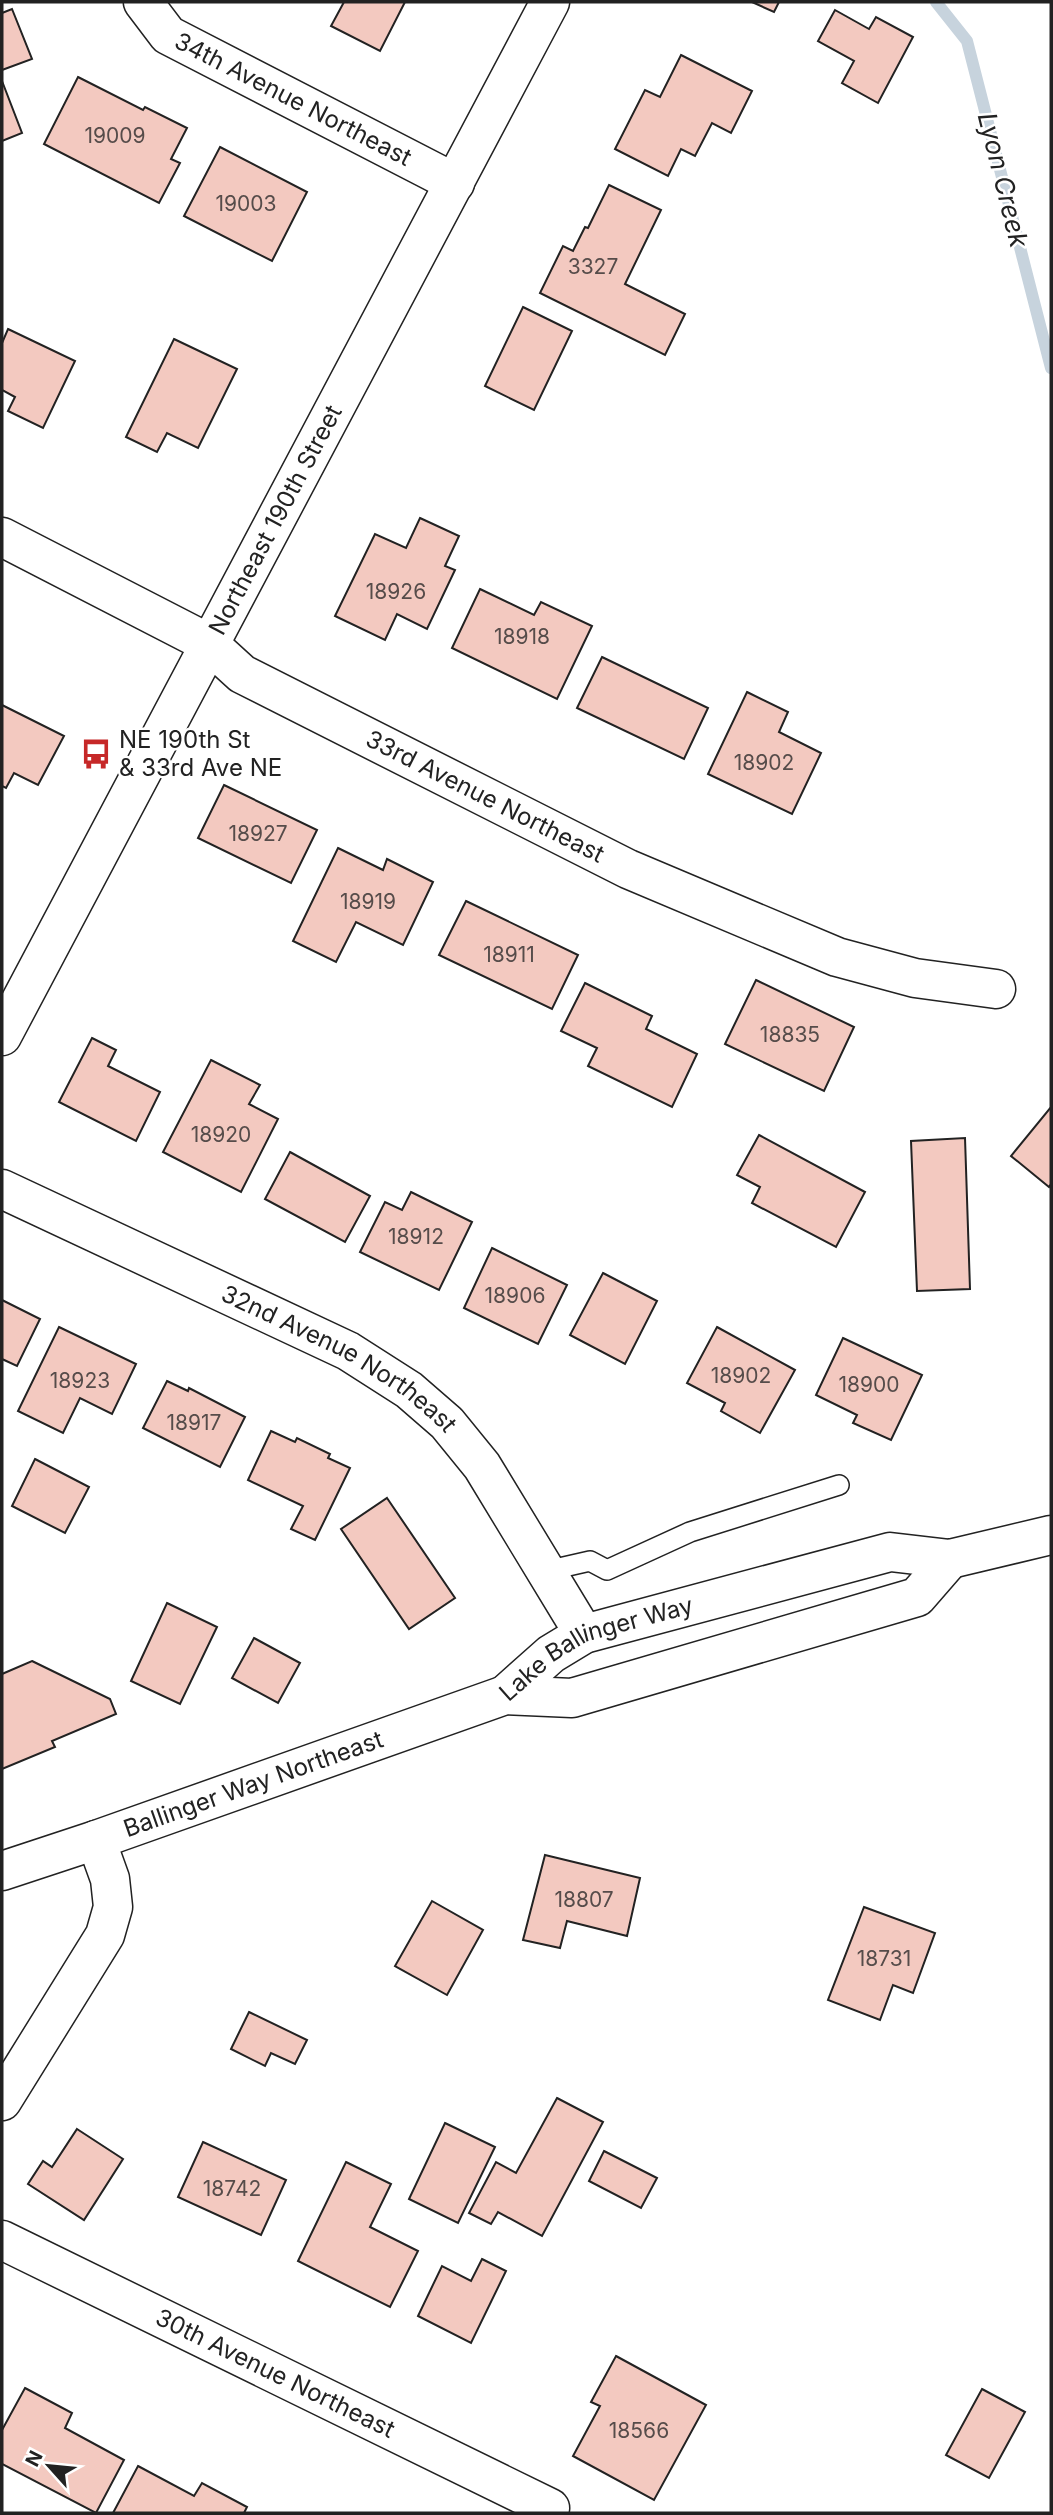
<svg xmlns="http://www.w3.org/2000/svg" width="1053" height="2515" viewBox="0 0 1053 2515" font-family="Inter,sans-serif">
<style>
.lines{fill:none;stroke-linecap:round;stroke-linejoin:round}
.stream{stroke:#c7d3dd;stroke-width:12}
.building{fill:#f3c9c0;stroke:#222;stroke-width:2}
.lane-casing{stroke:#222;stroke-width:22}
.street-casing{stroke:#222;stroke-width:41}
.secondary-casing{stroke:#222;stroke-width:41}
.primary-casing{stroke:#222;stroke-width:41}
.lane{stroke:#fff;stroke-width:19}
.street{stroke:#fff;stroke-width:38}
.secondary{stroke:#fff;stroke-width:38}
.primary{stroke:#fff;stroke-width:38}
.labels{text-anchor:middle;stroke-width:5;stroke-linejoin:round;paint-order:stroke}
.number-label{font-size:21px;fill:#564c4a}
.street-label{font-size:24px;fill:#222;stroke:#fff}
.poi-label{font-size:24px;fill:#222;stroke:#fff;text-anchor:start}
.water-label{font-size:26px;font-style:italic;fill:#222;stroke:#fff}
</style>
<rect width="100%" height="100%" fill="#fff"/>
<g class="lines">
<polyline class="stream" points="936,2 967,41 1051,368"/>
</g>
<g class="building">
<polygon points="344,2 405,2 380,51 331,26"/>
<polygon points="752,2 779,2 774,12"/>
<polygon points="12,9 32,59 2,70 2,13"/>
<polygon points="835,10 869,29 876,17 913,37 878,103 842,83 854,61 818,41"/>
<polygon points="681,55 752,91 731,133 712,123 695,156 681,149 668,176 615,149 645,90 660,97"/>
<polygon points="78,77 143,110 145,107 187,128 171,159 180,163 159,203 44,144"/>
<polygon points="2,81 22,133 2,141"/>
<polygon points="220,147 307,192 272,261 184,216"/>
<polygon points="609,185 661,210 625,284 685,314 665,355 540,293 563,246 573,251 585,227 588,228"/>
<polygon points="523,307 572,331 534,410 485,386"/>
<polygon points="8,329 75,361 43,428 8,411 15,397 2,390 2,343"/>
<polygon points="174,339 237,369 198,448 167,433 157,452 126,437"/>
<polygon points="420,518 459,536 445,566 455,570 427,629 397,614 385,640 335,616 375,534 406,548"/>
<polygon points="480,589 534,615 541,602 592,626 557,699 452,648"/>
<polygon points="602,657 708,708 684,759 577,708"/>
<polygon points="747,692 788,712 779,732 821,753 792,814 708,774"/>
<polygon points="2,705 64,736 38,785 14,773 6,788 2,786"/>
<polygon points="224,785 317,830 291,883 198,838"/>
<polygon points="338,848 383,870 387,859 433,882 403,945 356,922 336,962 293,941"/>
<polygon points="466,901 578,955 552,1009 439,955"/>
<polygon points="756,980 854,1027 824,1091 725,1044"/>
<polygon points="585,983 652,1016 646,1029 697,1054 672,1107 588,1066 597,1048 561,1031"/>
<polygon points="92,1038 116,1050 108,1066 160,1092 136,1141 59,1102"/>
<polygon points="211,1060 260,1085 249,1104 278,1119 241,1192 163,1152"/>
<polygon points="1051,1107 1051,1184 1049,1187 1011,1156"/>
<polygon points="759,1135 865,1192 836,1247 752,1203 760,1187 737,1175"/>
<polygon points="965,1138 970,1289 917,1291 911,1141"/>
<polygon points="290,1152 370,1196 345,1242 265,1199"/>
<polygon points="411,1192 472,1222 439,1290 360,1252 385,1202 402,1210"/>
<polygon points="492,1248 567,1285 538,1344 464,1308"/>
<polygon points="603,1273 657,1301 625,1364 570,1335"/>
<polygon points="2,1300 40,1319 17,1366 2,1359"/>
<polygon points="59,1327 136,1364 112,1414 80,1398 63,1433 18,1411"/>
<polygon points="717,1327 795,1370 760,1433 721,1411 725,1403 687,1383"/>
<polygon points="843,1338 922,1375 891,1440 853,1423 857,1415 816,1395"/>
<polygon points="167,1381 188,1391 189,1388 245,1417 220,1467 143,1428"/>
<polygon points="271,1431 295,1442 297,1438 330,1454 328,1458 350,1468 315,1540 291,1529 303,1506 248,1480"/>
<polygon points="35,1459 89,1487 65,1533 12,1506"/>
<polygon points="387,1498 455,1598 409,1629 341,1529"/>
<polygon points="167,1603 217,1627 180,1704 131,1681"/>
<polygon points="254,1638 300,1663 278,1703 232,1678"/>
<polygon points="32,1661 110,1699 116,1714 52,1741 55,1747 2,1769 2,1674"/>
<polygon points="545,1855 640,1878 627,1936 567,1921 560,1948 523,1940"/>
<polygon points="432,1901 483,1930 447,1995 395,1966"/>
<polygon points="864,1907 935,1933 913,1993 893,1985 880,2020 828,2000"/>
<polygon points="249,2012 307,2040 295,2064 271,2053 265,2066 231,2049"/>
<polygon points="557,2098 603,2122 542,2236 498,2212 491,2224 469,2213 496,2162 516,2173"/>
<polygon points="445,2123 495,2147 458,2223 409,2199"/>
<polygon points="77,2129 123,2159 84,2220 28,2184 43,2161 52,2167"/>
<polygon points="203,2142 286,2180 261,2235 178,2197"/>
<polygon points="604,2151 657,2178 641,2208 589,2181"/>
<polygon points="346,2162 391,2184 370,2227 418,2251 390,2307 298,2261"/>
<polygon points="482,2259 506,2271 471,2343 418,2316 442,2266 471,2281"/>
<polygon points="616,2356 706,2405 654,2500 573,2456 600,2406 591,2402"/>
<polygon points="25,2388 72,2413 65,2428 124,2460 96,2513 2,2464 2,2430"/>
<polygon points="982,2389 1025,2412 989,2478 946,2455"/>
<polygon points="138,2466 194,2496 202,2483 247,2507 244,2513 113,2513"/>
</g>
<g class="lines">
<g class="lane-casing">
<polyline id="lane" points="546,1571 590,1561 607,1570 690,1532 839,1485"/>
</g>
<g class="street-casing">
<g id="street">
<path id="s1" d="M143 2 168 35 455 183"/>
<path id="s2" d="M2 537 208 643 242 674 628 869 837 957 915 978 996 989"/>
<path id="s3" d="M2 1036 550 2"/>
<path id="s4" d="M2 1189 348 1351 409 1390 447 1423 482 1466 584 1634"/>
<path id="s5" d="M2 2240 550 2508"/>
</g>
</g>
<g class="secondary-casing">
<polyline id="secondary" points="2,2101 105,1935 113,1907 110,1879 96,1840"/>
</g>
<g class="primary-casing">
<g id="primary">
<path id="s6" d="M505 1695 551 1654 584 1634 890 1552 950 1559 1051 1535"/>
<path id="s7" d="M2 1871 96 1840 505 1695 572 1698 917 1597 950 1559"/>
</g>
</g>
<use href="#lane" class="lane"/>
<use href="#street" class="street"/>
<use href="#secondary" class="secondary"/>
<use href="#primary" class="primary"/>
</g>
<defs>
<g id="bus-bare" transform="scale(2.415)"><path d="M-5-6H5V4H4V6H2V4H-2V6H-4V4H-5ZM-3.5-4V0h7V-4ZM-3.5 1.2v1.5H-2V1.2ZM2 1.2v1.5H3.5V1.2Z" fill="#c62828" stroke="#fff" stroke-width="2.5" paint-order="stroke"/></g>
</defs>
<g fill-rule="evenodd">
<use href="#bus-bare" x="96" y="754"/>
</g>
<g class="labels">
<g class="number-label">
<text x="115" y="143">19009</text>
<text x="246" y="211">19003</text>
<text x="593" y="274">3327</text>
<text x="396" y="599">18926</text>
<text x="522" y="644">18918</text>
<text x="764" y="770">18902</text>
<text x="258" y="841">18927</text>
<text x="368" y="909">18919</text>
<text x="509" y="962">18911</text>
<text x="790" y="1042">18835</text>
<text x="221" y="1142">18920</text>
<text x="416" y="1244">18912</text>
<text x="515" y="1303">18906</text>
<text x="741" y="1383">18902</text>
<text x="80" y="1388">18923</text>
<text x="869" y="1392">18900</text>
<text x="194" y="1430">18917</text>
<text x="584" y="1907">18807</text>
<text x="884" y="1966">18731</text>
<text x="232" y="2196">18742</text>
<text x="639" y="2438">18566</text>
</g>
<g class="street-label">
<text dy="8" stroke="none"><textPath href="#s1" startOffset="182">34th Avenue Northeast</textPath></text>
<text dy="8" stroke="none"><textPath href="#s3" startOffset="584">Northeast 190th Street</textPath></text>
<text dy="8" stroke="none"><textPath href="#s2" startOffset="550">33rd Avenue Northeast</textPath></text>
<text dy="8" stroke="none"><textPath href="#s4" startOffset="378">32nd Avenue Northeast</textPath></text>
<text dy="8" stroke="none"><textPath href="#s6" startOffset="105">Lake Ballinger Way</textPath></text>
<text dy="8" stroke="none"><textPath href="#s7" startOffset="266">Ballinger Way Northeast</textPath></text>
<text dy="8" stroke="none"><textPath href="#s5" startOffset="304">30th Avenue Northeast</textPath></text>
</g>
<g class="poi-label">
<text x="119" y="748">NE 190th St<tspan x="119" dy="28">&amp; 33rd Ave NE</tspan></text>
</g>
<g class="water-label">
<text transform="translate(1003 180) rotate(76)" y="9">Lyon Creek</text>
</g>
</g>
<rect width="1053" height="2515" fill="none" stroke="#222222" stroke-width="7"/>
<g transform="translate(49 2466) rotate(297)" stroke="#ffffff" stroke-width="5" paint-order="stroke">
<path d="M0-5L12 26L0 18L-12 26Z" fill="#222222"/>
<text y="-10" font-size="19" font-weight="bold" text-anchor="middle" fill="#222222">N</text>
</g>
</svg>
